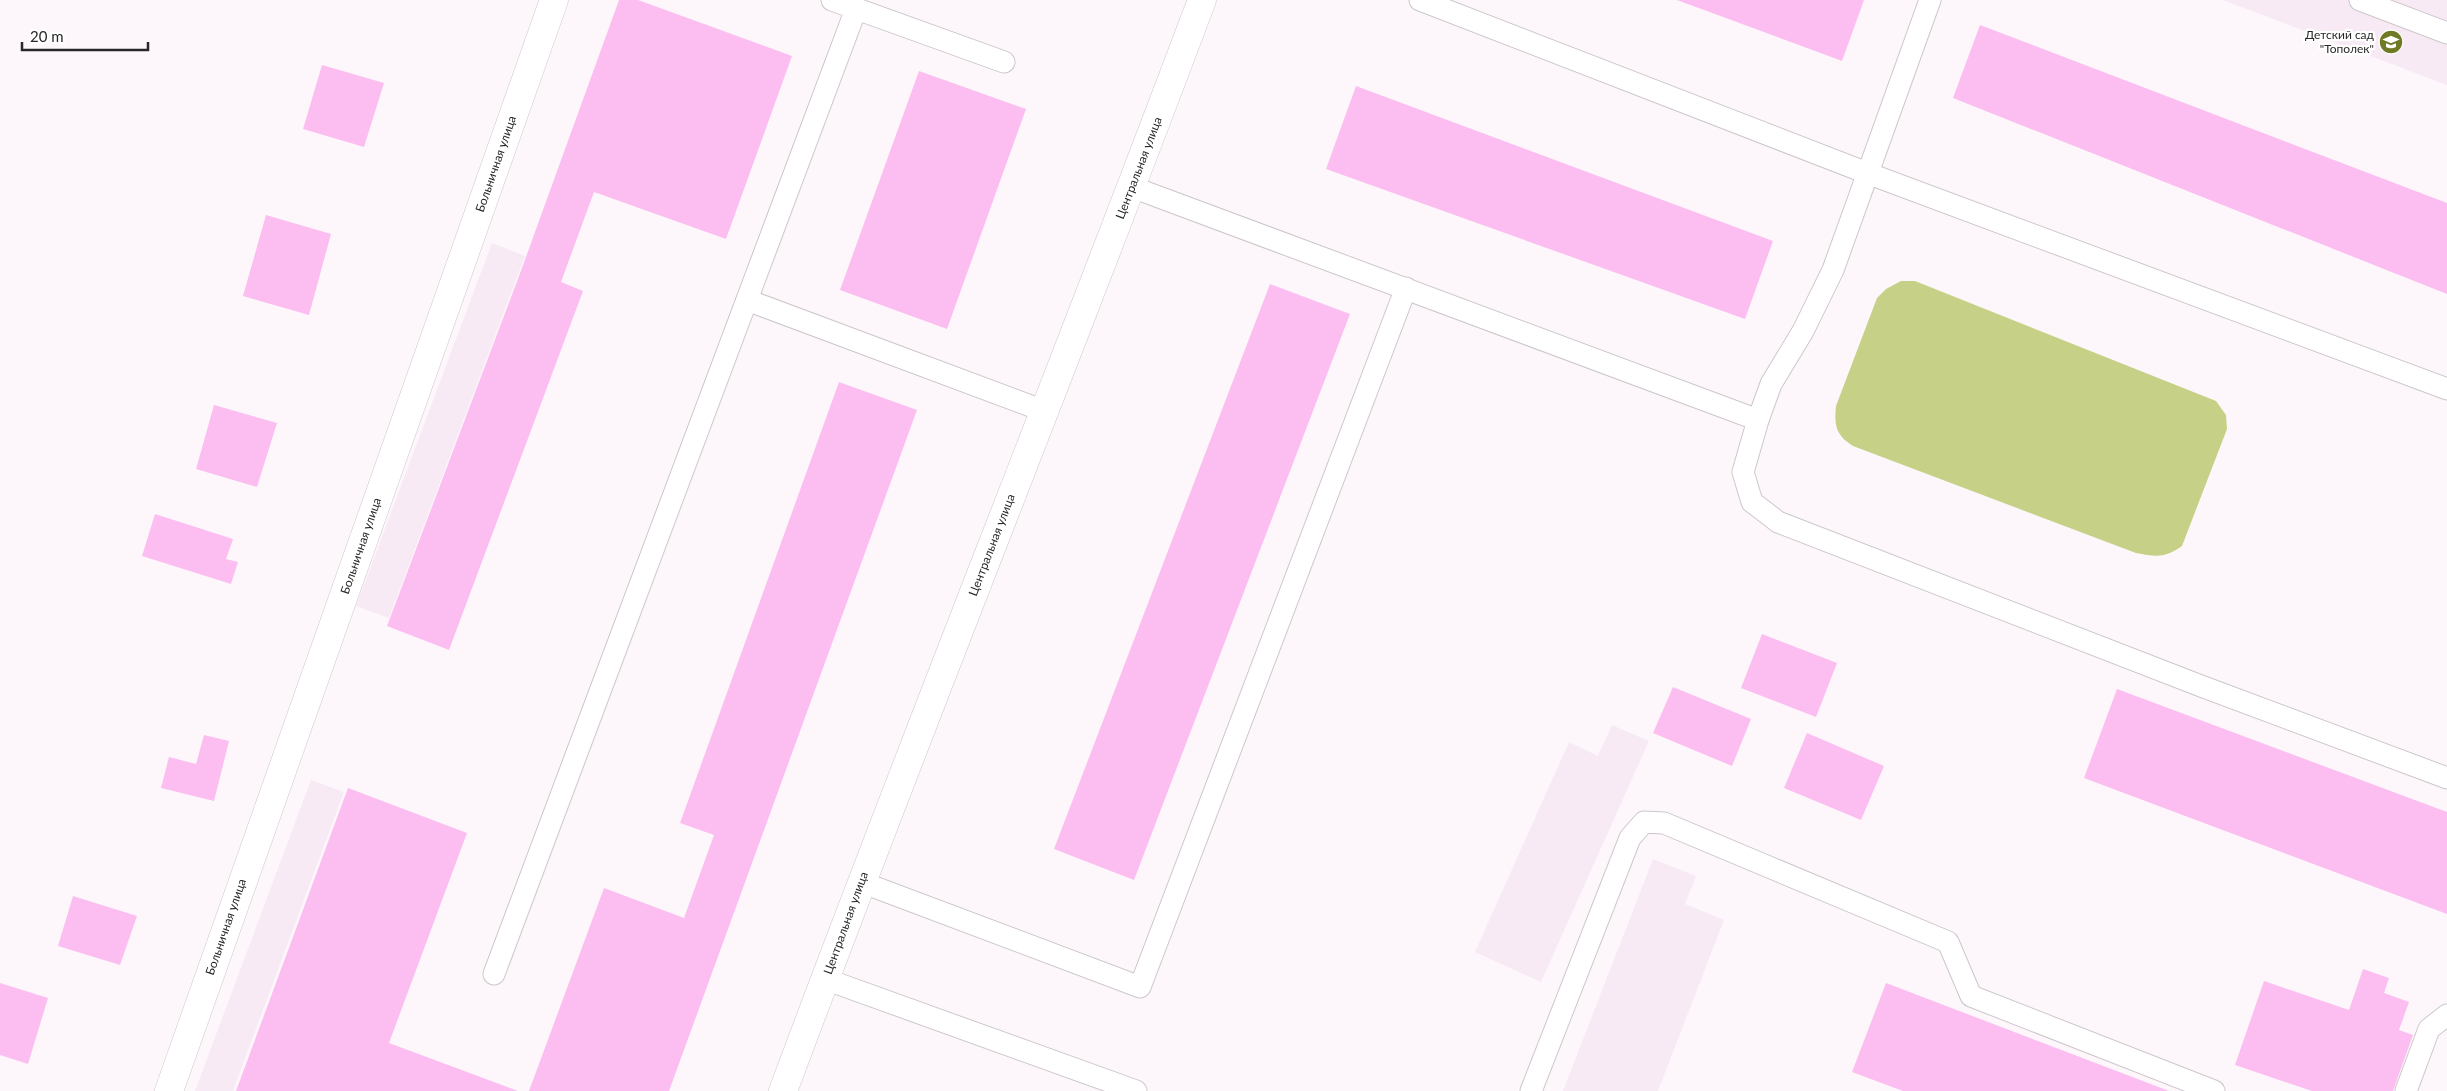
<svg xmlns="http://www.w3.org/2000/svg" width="2447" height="1091" viewBox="0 0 2447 1091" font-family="Lato,sans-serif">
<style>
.built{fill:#f7eaf4}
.green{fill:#c6d086}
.building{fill:#fcbef0}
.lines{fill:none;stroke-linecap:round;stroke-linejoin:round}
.lane-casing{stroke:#cdc7cb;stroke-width:23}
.street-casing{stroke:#cdc7cb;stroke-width:29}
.lane{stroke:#fff;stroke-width:21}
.street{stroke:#fff;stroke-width:28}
.labels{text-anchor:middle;stroke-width:4.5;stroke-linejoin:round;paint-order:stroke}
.poi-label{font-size:12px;fill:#292729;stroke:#fff;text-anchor:end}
.street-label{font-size:12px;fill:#292729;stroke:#fff}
</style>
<rect width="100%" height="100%" fill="#fdf7fc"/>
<g class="built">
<polygon points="2223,0 2447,0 2447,85"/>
<polygon points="492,243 525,256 389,618 356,606"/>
<polygon points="1612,725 1649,741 1541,982 1475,952 1569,742 1598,756"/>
<polygon points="311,780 344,792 233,1091 195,1091"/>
<polygon points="1653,859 1696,876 1685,904 1724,920 1658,1091 1563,1091"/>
</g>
<path class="green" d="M1901 281H1915L2216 401 2226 415 2227 429 2182 546C2165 558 2156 557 2136 553L1853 446C1836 435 1834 426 1836 406L1877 298 1886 289Z"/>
<g class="building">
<polygon points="619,0 638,0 792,56 726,239 594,192 561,282 583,291 449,650 387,626 522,268"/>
<polygon points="1677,0 1864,0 1842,61"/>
<polygon points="1980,25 2447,203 2447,294 1953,98"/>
<polygon points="322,65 384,83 364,147 303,129"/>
<polygon points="919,71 1026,109 947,329 840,290"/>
<polygon points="1356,86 1773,241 1745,319 1326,169"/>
<polygon points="266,215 331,234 309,315 243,296"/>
<polygon points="1270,284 1350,314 1134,880 1054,849"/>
<polygon points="839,382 917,410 669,1091 529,1091 604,888 684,918 714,835 680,823"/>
<polygon points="214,405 277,423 257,487 196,469"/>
<polygon points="155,514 233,539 226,559 238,562 231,584 142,556"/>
<polygon points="1762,634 1837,663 1816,717 1741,688"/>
<polygon points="1673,687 1751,719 1732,766 1653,733"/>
<polygon points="2117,689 2447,812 2447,914 2084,778"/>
<polygon points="1807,733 1884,766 1861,820 1784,788"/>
<polygon points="204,735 229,741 214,801 161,788 169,757 196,764"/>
<polygon points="348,788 467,833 389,1043 518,1091 236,1091"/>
<polygon points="73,896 137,916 120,965 58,946"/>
<polygon points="2363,969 2389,978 2384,993 2409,1002 2399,1030 2413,1035 2393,1091 2312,1091 2235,1065 2264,981 2349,1010"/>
<polygon points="0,983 48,998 28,1064 0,1055"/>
<polygon points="1886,983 2169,1091 1903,1091 1852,1072"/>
</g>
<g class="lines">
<g class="lane-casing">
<g id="lane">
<polyline points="832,0 1004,62"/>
<polyline points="1420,0 1867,173 2447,389"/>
<polyline points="2360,0 2447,33"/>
<polyline points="1132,187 1758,420 1743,472 1752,502 1778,522 2201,686 2447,778"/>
<polyline points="747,300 1044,411"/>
<polyline points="1758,420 1771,384 1803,331 1833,270 1930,0"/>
<polyline points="861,882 1140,987 1406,288"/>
<polyline points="494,974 856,9"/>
<polyline points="825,979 1136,1091"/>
<polyline points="1531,1091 1630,838 1644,822 1664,823 1948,942 1971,996 2214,1091"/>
<polyline points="2406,1091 2429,1029 2447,1015"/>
</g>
</g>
<g class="street-casing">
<g id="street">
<polyline points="169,1091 554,0"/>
<path d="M783 1091C919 726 1065 365 1202 0"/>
</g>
</g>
<use href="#lane" class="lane"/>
<use href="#street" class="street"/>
</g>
<defs>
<g id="school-disc" transform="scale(1.25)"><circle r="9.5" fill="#707923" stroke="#fff"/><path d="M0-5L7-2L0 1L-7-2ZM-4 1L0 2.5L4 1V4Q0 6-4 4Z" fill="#fff"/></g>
</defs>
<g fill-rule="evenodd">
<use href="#school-disc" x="2391" y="42"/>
</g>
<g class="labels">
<g class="poi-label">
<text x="2374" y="39">Детский сад<tspan x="2374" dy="14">"Тополек"</tspan></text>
</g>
<g class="street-label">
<text transform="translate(496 164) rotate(-71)" y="4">Больничная улица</text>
<text transform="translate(1139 168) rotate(-69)" y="4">Центральная улица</text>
<text transform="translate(992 545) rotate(-69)" y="4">Центральная улица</text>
<text transform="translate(361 546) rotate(-71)" y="4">Больничная улица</text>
<text transform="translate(846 923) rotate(-70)" y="4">Центральная улица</text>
<text transform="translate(226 927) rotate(-71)" y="4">Больничная улица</text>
</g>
</g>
<path d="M22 42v8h126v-8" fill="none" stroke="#292729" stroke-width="2.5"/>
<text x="30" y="42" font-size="15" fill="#292729" stroke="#ffffff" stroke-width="4" paint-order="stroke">20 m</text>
</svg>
